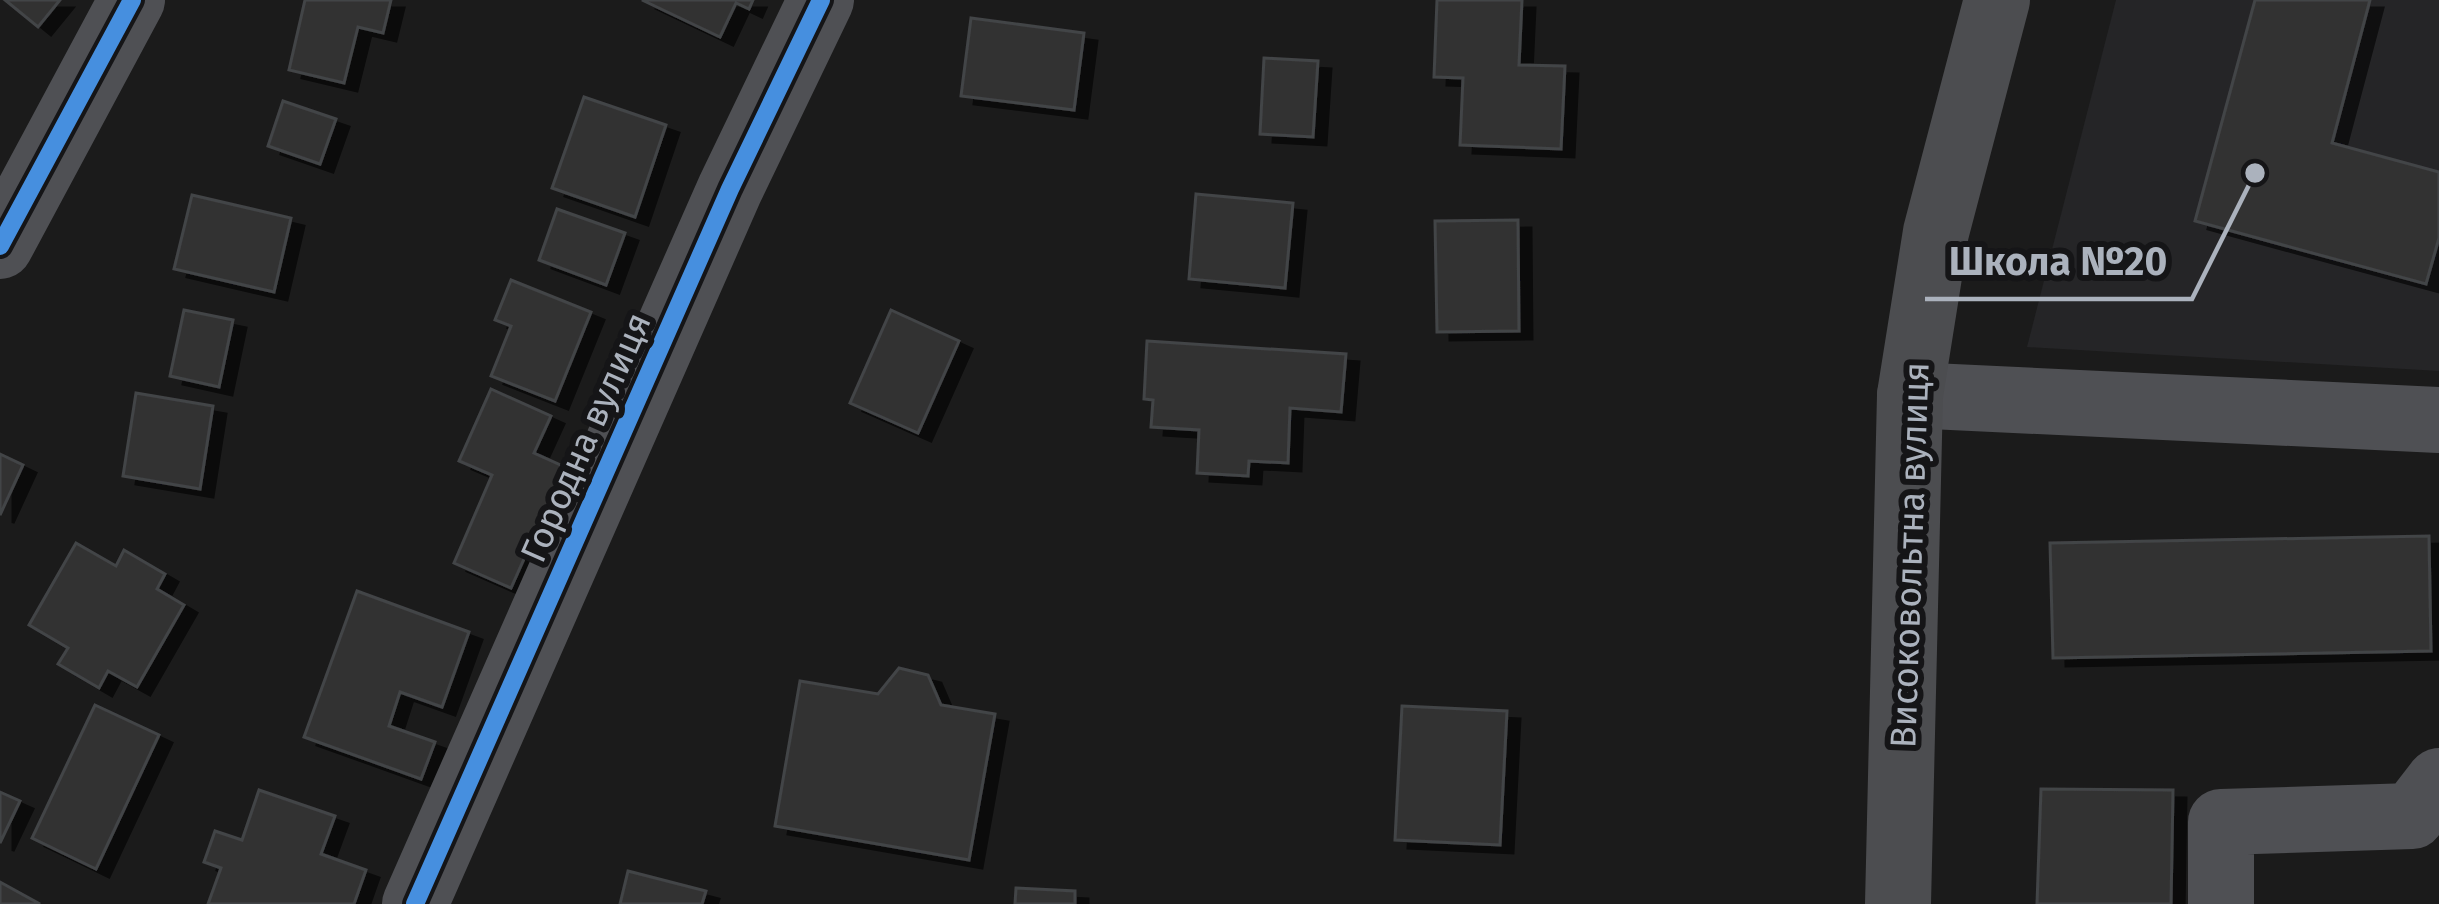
<svg xmlns="http://www.w3.org/2000/svg" width="2439" height="904" viewBox="0 0 2439 904" font-family="'Fira Sans',sans-serif">
<style>
.built{fill:#252527}
.building{fill:#333;stroke:#434447;stroke-width:3;filter:url(#shadow)}
.lines{fill:none;stroke-linecap:round;stroke-linejoin:round}
.minor{stroke:#4f5054;stroke-width:66}
.major{stroke:#4c4d50;stroke-width:66}
.cycleway-casing{stroke:#151517;stroke-width:26}
.cycleway{stroke:#468fdf;stroke-width:18}
.labels{text-anchor:middle;stroke-width:12;stroke-linejoin:round;paint-order:stroke}
.street-label{font-size:36px;fill:#abb2bd;stroke:#151517}
.leader{fill:none;stroke:#abb2bd;stroke-width:4.5}
.callout-dot{fill:#abb2bd;stroke:#151517;stroke-width:4.5}
.callout-label{font-size:39px;text-anchor:middle;font-weight:bold;fill:#abb2bd;stroke:#151517;stroke-width:12;stroke-linejoin:round;paint-order:stroke}
</style>
<defs>
<filter id="shadow"><feDropShadow dx="13" dy="8" stdDeviation="0" flood-color="#0009"/></filter>
</defs>
<rect width="100%" height="100%" fill="#1b1b1b"/>
<polygon class="built" points="2116,0 2439,0 2439,371 2027,347"/>
<g class="building">
<polygon points="5,0 60,0 38,27"/>
<polygon points="305,0 391,0 383,33 358,27 344,83 289,70"/>
<polygon points="642,0 753,0 749,9 736,3 720,37"/>
<polygon points="1437,0 1522,0 1519,65 1565,66 1561,149 1460,145 1463,78 1434,77"/>
<polygon points="2255,0 2370,0 2332,143 2439,172 2439,238 2426,284 2195,221"/>
<polygon points="971,18 1084,33 1074,110 961,96"/>
<polygon points="1264,58 1318,61 1313,137 1260,134"/>
<polygon points="584,97 666,125 635,217 552,188"/>
<polygon points="283,101 336,119 320,164 268,146"/>
<polygon points="1196,194 1293,203 1285,288 1189,279"/>
<polygon points="192,195 291,218 274,292 174,269"/>
<polygon points="557,209 625,233 606,285 539,260"/>
<polygon points="1518,220 1519,331 1437,332 1435,221"/>
<polygon points="511,280 591,312 555,401 491,376 511,326 495,320"/>
<polygon points="184,310 233,320 219,387 170,376"/>
<polygon points="891,310 959,341 918,433 850,403"/>
<polygon points="1147,341 1346,354 1341,412 1290,408 1288,463 1249,461 1248,476 1197,473 1199,430 1151,427 1153,400 1144,399"/>
<polygon points="491,389 551,416 534,453 565,467 511,588 454,563 492,475 459,461"/>
<polygon points="136,393 213,406 200,489 123,476"/>
<polygon points="0,454 23,465 0,515"/>
<polygon points="2429,536 2431,651 2053,658 2050,543"/>
<polygon points="76,543 116,566 124,550 165,574 157,589 184,605 137,687 108,671 99,688 58,664 68,648 29,625"/>
<polygon points="357,591 469,632 442,707 400,692 389,726 435,742 421,779 304,737"/>
<polygon points="899,668 928,675 941,705 995,714 969,860 775,826 800,681 878,694"/>
<polygon points="95,705 159,735 96,869 32,838"/>
<polygon points="1402,706 1507,711 1500,845 1395,840"/>
<polygon points="2041,789 2173,790 2171,904 2037,904"/>
<polygon points="259,790 335,816 321,854 366,870 354,904 208,904 221,868 204,862 215,831 242,840"/>
<polygon points="0,792 20,801 0,843"/>
<polygon points="628,871 706,891 702,904 620,904"/>
<polygon points="0,882 40,904 0,904"/>
<polygon points="1016,888 1075,891 1075,904 1015,904"/>
</g>
<g class="lines">
<g class="minor">
<polyline points="0,246 132,0"/>
<polyline points="1910,395 2439,420"/>
<polyline points="415,904 730,189 821,0"/>
<polyline points="2221,904 2221,822 2412,816 2439,781"/>
</g>
<polyline class="major" points="1898,904 1910,395 1936,232 1997,0"/>
<g class="cycleway-casing">
<g id="cycleway">
<polyline points="0,246 132,0"/>
<polyline points="415,904 730,189 821,0"/>
</g>
</g>
<use href="#cycleway" class="cycleway"/>
</g>
<g class="labels">
<g class="street-label">
<text transform="translate(585 437) rotate(-66)" y="13">Городна вулиця</text>
<text transform="translate(1909 555) rotate(-88)" y="13">Високовольтна вулиця</text>
</g>
</g>
<path class="leader" d="M2255 173L2192 299H1925"/>
<circle class="callout-dot" cx="2255" cy="173" r="12"/>
<g class="callout-label">
<text x="2058" y="275">Школа №20</text>
</g>
</svg>
